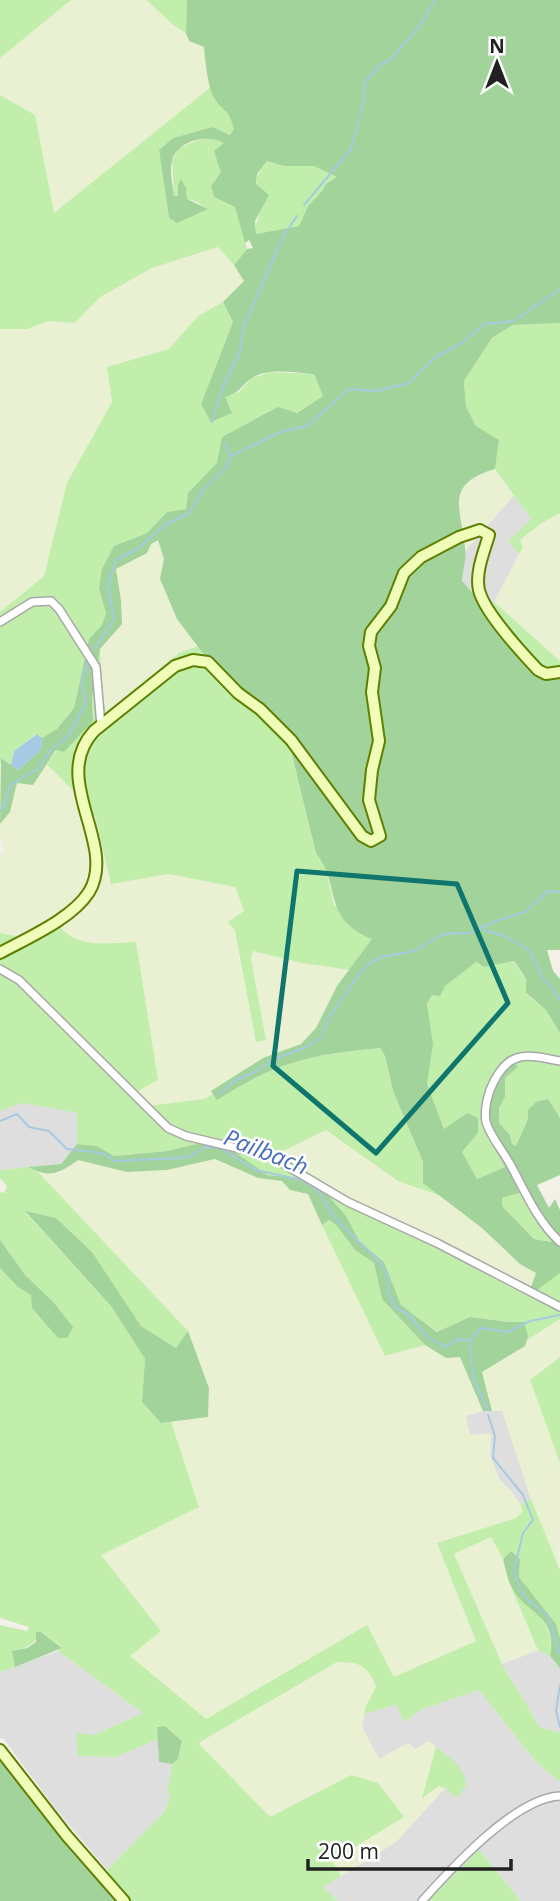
<svg xmlns="http://www.w3.org/2000/svg" width="560" height="1901" viewBox="0 0 560 1901" font-family="'Open Sans',sans-serif">
<style>
.residential{fill:#dfdede}
.farmland{fill:#eaf1d2}
.grass{fill:#c1eeab}
.forest{fill:#a2d39a;fill-rule:evenodd}
.water{fill:#a5cae1}
.lines{fill:none;stroke-linecap:round;stroke-linejoin:round}
.stream{stroke:#a5cae1;stroke-width:2}
.street-casing{stroke:#a8a8a8;stroke-width:10}
.secondary-casing{stroke:#5e8000;stroke-width:14}
.street{stroke:#fff;stroke-width:7}
.secondary{stroke:#effdb9;stroke-width:10}
.marked{fill:none;stroke:#0f766e;stroke-width:5;stroke-linejoin:round}
.labels{text-anchor:middle;stroke-width:5;stroke-linejoin:round;paint-order:stroke}
.water-label{font-size:23px;font-style:italic;fill:#466db7;stroke:#fff}
</style>
<rect width="100%" height="100%" fill="#f2f0e7"/>
<g class="residential">
<polygon points="514,495 532,519 508,541 519,554 493,605 472,592 462,581 466,550"/>
<polygon points="23,1103 78,1113 77,1144 61,1164 0,1170 0,1111"/>
<polygon points="502,1410 531,1499 520,1504 499,1479 490,1455 491,1450 470,1435 466,1416 483,1411"/>
<polygon points="538,1650 550,1656 560,1668 560,1733 540,1727 502,1664"/>
<polygon points="58,1651 143,1713 94,1735 116,1757 158,1739 159,1762 172,1764 167,1793 171,1793 164,1812 107,1870 54,1807 3,1738 0,1739 0,1672"/>
<polygon points="479,1690 536,1762 560,1782 560,1901 521,1901 479,1850 428,1901 338,1901 323,1887 396,1842 445,1788 463,1772 429,1741 415,1750 408,1743 379,1759 362,1727 364,1714 396,1705 404,1722 421,1710"/>
</g>
<g class="farmland">
<polygon points="71,0 147,0 172,24 186,33 189,41 204,46 206,66 211,87 53,214 35,115 0,95 0,58"/>
<polygon points="218,247 234,265 244,281 223,302 198,316 169,349 108,367 112,402 67,483 44,576 0,612 0,329 27,329 48,321 75,323 100,297 152,268"/>
<polygon points="495,469 514,495 466,550 458,512 463,485 476,475"/>
<polygon points="560,513 560,661 494,602 523,548 520,541 542,523"/>
<polygon points="158,539 164,559 160,579 177,619 198,646 179,653 106,712 103,697 100,649 122,624 121,601 115,568 147,553 151,544"/>
<polygon points="46,765 75,792 80,811 94,816 111,884 169,874 234,887 244,911 228,922 234,931 256,1042 266,1040 251,959 253,951 302,963 350,970 337,986 316,1028 301,1044 263,1058 212,1091 213,1094 204,1099 148,1107 136,1092 136,943 94,944 68,937 35,940 0,933 0,855 5,851 0,837 0,824 10,812 17,782 33,785"/>
<polygon points="326,1130 398,1181 441,1196 482,1228 520,1264 536,1273 531,1287 367,1208 277,1154"/>
<polygon points="215,1159 258,1178 282,1181 290,1190 308,1194 385,1356 425,1345 446,1358 460,1356 483,1411 466,1416 470,1435 491,1433 490,1455 499,1479 512,1492 523,1511 516,1518 437,1543 477,1641 394,1677 367,1625 206,1719 129,1656 161,1631 101,1555 199,1507 171,1422 208,1417 209,1388 188,1331 39,1173 59,1173 78,1160 127,1172 167,1170"/>
<polygon points="560,1319 560,1357 530,1380 560,1463 559,1571 531,1499 502,1411 492,1411 482,1372 525,1346 527,1340"/>
<polygon points="492,1537 503,1559 511,1587 538,1650 501,1664 454,1554"/>
<polygon points="337,1662 355,1662 371,1672 376,1687 366,1706 362,1727 379,1759 408,1743 415,1749 429,1741 436,1747 422,1797 439,1786 445,1788 396,1842 341,1876 332,1861 351,1775 270,1817 199,1745 200,1742"/>
</g>
<g class="grass">
<polygon points="0,0 71,0 0,58"/>
<polygon points="147,0 187,0 186,33 172,24"/>
<path d="M211 87 215 100 229 112 234 129 230 135 212 127 173 138 159 150 169 218 208 209 195 201 187 199 186 188 174 197 172 161 178 149C194 142 208 133 225 143L221 172 211 186 214 197 235 207 247 249 234 265 218 247 152 268 100 297 75 323 48 321 27 329H0V95L35 115 54 213Z"/>
<path d="M267 161 284 166H314L337 177 326 184 322 191 308 206 299 226 256 234C255 220 259 221 259 211 262 187 247 186 267 161Z"/>
<polygon points="223,302 233,322 201,404 239,392 252,378 271,372 314,374 323,396 218,463 189,492 186,509 167,512 147,533 114,546 99,589 106,613 102,625 89,639 74,708 57,729 42,738 36,734 14,751 11,765 2,758 0,764 0,612 44,576 67,483 112,402 107,367 169,349 198,316"/>
<polygon points="560,323 560,513 542,523 520,540 523,548 519,554 508,541 531,519 495,469 499,440 476,426 466,408 464,381 492,338 513,325"/>
<polygon points="494,602 560,661 560,679 532,655 493,605"/>
<polygon points="198,646 285,726 316,853 325,864 334,905 373,939 350,970 302,963 253,951 251,959 266,1040 256,1042 235,931 228,922 244,911 235,887 169,874 111,884 95,816 80,811 75,792 47,765 57,750 93,721 92,699 100,649 103,697 106,712 179,653"/>
<path d="M60 927C79 949 110 943 136 942L158 1080 136 1092 148 1106 204 1099 213 1094 217 1099C241 1085 265 1071 292 1063 320 1054 350 1051 380 1048L385 1056 393 1091 423 1162 424 1183 441 1196 398 1181 326 1130 277 1154 367 1208 536 1290 560 1273V1319L527 1340 524 1322H509L470 1317 438 1332 401 1305 384 1262 360 1242 346 1216 298 1178 267 1175 251 1166 196 1144 168 1151 114 1156 97 1146 77 1144V1113L23 1103 0 1111V933L35 940Z"/>
<path d="M513 961 526 980V994L546 1010 560 1033V1116L557 1117 528 1110V1119L516 1146 512 1144 510 1135 499 1124V1108L505 1097V1078L517 1067 508 1055C469 1101 479 1118 505 1167L477 1179 462 1152 478 1133 467 1113 444 1129 427 1084 432 1044 427 1004 432 995 476 962 484 967Z"/>
<path d="M28 1167 39 1173 188 1331 176 1348 141 1326 92 1252 56 1218 26 1213 111 1306 145 1359 142 1402 161 1423 171 1422 199 1507 101 1555 161 1631 130 1656 206 1719 367 1625 394 1677 476 1641 437 1543 516 1518 523 1511 520 1504 531 1499 560 1570V1638L556 1624 519 1577 520 1559 511 1551 503 1559 491 1537 454 1554 502 1664 540 1727 560 1733V1782L536 1762 479 1690 421 1710 404 1722 396 1705 364 1714 366 1706 376 1687C368 1665 359 1662 337 1662L200 1742 199 1744 270 1817 351 1775 378 1783 404 1817 332 1861 341 1876 323 1887 338 1901H129L107 1870 164 1812 171 1794H167L172 1764 178 1759 182 1741 165 1726 157 1727 158 1739 116 1757 78 1756 76 1733 94 1735 143 1713 58 1651 62 1647 41 1632C34 1645 27 1648 13 1651L15 1667 0 1672V1625L27 1631 29 1627 0 1618V1192L4 1193 7 1186 0 1178V1170Z"/>
<polygon points="523,1192 553,1242 534,1239 502,1206 502,1198"/>
<polygon points="329,1220 337,1226 355,1250 374,1263 382,1299 425,1345 385,1356 322,1225"/>
<polygon points="560,1357 560,1463 530,1380"/>
<path d="M511 1587C531 1611 556 1620 550 1656L538 1650Z"/>
<path d="M436 1747C449 1757 466 1768 466 1786L456 1798 445 1788 439 1786 422 1798Z"/>
<polygon points="479,1850 521,1901 428,1901"/>
</g>
<g class="forest">
<path d="M187 0H560V323L513 325 492 338 464 381 466 407 476 426 499 440 495 469C444 484 461 507 465 548 467 558 463 570 462 581L472 592 493 605 532 655 560 679V950H547L553 971 560 979V1033L546 1010 526 993V979L514 961 484 967 476 962 445 986 440 996 432 995 427 1004 433 1044 427 1084 444 1129 467 1113 478 1118V1133L462 1152 477 1179 505 1167C479 1118 469 1101 508 1055L518 1067 505 1078V1097L499 1108V1123L510 1135 512 1144 516 1146 528 1119V1110L536 1102 548 1099 560 1118V1175L537 1185 549 1208 555 1199 560 1210V1273L537 1290 531 1287 536 1273 520 1264 482 1228 423 1183V1162L393 1091 385 1056 380 1048C350 1051 320 1054 292 1063 265 1071 241 1085 217 1100L211 1091 263 1058 301 1044 316 1028 337 986 372 939C321 918 342 886 316 853L285 726 202 652 177 619 160 579 164 559 158 540 151 544 147 553 116 569 121 601 122 624 100 649 92 699 93 721 64 752 56 750 33 785 17 783 10 812 0 824 1 758 18 770 41 750 42 738 57 729 74 708 89 639 102 625 106 613 99 589 102 569 114 546 147 533 167 512 186 509 188 493 217 463 222 437 278 407 297 413 323 396 314 374C295 373 269 367 252 378 239 387 243 391 225 397L232 413 211 422 201 404 233 322 223 302 244 281 234 265 247 249 253 248 249 240 245 243 235 207 214 197 211 186 221 172 214 151 224 143C209 133 176 141 172 161 169 171 173 186 174 196L178 195V185L181 179 186 188 187 199 208 209 177 223 169 218 159 150 173 138 212 127 230 135 234 129C228 108 228 116 216 101 208 91 205 60 204 47L189 41 186 33ZM267 161 284 166H314L337 177 326 184 322 191 308 206 299 226 256 234 255 221 269 195 256 184 257 174ZM523 1192 552 1242 534 1239 502 1206V1198Z"/>
<path d="M77 1144 97 1146 114 1156 168 1151 196 1144 218 1145 232 1150 267 1175 298 1178 324 1191 346 1216 360 1242 384 1262 401 1305 437 1332 470 1317 509 1322H524L528 1336 525 1346 482 1372 492 1411H483L460 1357 446 1358 425 1345 382 1299 374 1263 355 1250 337 1226 329 1220 322 1225 308 1194 290 1190 282 1181 258 1178 215 1159 167 1170 127 1172 78 1160C60 1173 50 1179 28 1167L61 1164Z"/>
<polygon points="25,1211 56,1218 92,1252 141,1326 176,1348 188,1331 209,1388 208,1417 161,1423 142,1402 145,1359 111,1306"/>
<polygon points="0,1240 25,1275 54,1303 73,1327 67,1338 58,1338 32,1308 31,1295 18,1287 0,1268"/>
<path d="M511 1551 520 1559 519 1577 556 1624 560 1638V1668L550 1656C558 1613 525 1615 511 1586 507 1578 505 1567 503 1559Z"/>
<polygon points="36,1632 41,1632 62,1648 15,1667 12,1651 27,1648 36,1642"/>
<polygon points="165,1726 182,1741 178,1759 172,1764 159,1762 157,1727"/>
<polygon points="0,1762 8,1768 116,1901 0,1901"/>
</g>
<polygon class="water" points="37,734 42,738 41,750 18,770 11,765 14,751"/>
<g class="lines">
<g class="stream">
<polyline points="304,205 351,149 364,101 365,82 380,65 390,60 419,27 435,0"/>
<polyline points="212,422 223,387 240,352 244,326 284,235 297,216"/>
<polyline points="224,442 231,456"/>
<polyline points="95,648 114,619 108,585 116,560 137,549 165,525 189,513 203,490 226,468 231,456 281,432 307,426 349,389 376,391 409,383 434,358 462,343 484,324 514,321 560,289"/>
<polyline points="0,810 4,806 10,785 38,769 50,751 69,735 86,702 81,682 88,662"/>
<polyline points="483,930 505,936 530,951 544,980 552,988 560,1001"/>
<polyline points="219,1094 234,1081 255,1072 274,1059 307,1047 322,1037 329,1017 366,965 382,957 414,951 443,934 470,933 496,921 525,912 548,891 560,892"/>
<path d="M0 1121 17 1114 29 1127 49 1131 67 1149 102 1153 115 1161 178 1158 189 1157 205 1147 220 1148 256 1170 302 1180 317 1190 336 1219 380 1262 387 1275 389 1293 395 1307 408 1314 427 1337 445 1347C454 1342 459 1336 470 1341"/>
<polyline points="470,1340 481,1328 508,1332 530,1321 560,1315"/>
<polyline points="470,1342 473,1377 488,1410"/>
<polyline points="488,1415 495,1436 493,1458 523,1495 533,1520 523,1533 514,1570 521,1591 528,1600 548,1616 560,1654"/>
<polyline points="560,1685 556,1711 560,1727"/>
</g>
<g class="street-casing">
<g id="street">
<polyline points="0,622 32,602 51,601 59,609 96,667 101,726"/>
<polyline points="0,969 19,980 168,1128 186,1136 270,1156 348,1202 437,1243 560,1307"/>
<path d="M560 1061C523 1053 506 1051 490 1090 487 1099 484 1111 486 1122 490 1136 503 1151 510 1164 525 1191 537 1221 560 1242"/>
<path d="M422 1901C452 1868 515 1798 560 1796"/>
</g>
</g>
<g class="secondary-casing">
<g id="secondary">
<path d="M0 953C27 938 72 919 89 892 118 844 49 780 94 731L175 666 193 660 208 662 238 693 260 709 291 740 362 836 371 841 380 836 369 800 372 770 379 741 372 692 375 668 369 646 371 632 391 606 404 573 421 557 459 537 480 530 489 535C484 552 475 573 479 590 484 612 522 653 538 670L546 674 560 672"/>
<polyline points="0,1750 67,1836 124,1901"/>
</g>
</g>
<use href="#street" class="street"/>
<use href="#secondary" class="secondary"/>
</g>
<path class="marked" d="M297 871 457 884 508 1003 376 1153 273 1066Z"/>
<g class="labels">
<g class="water-label">
<text transform="translate(266 1152) rotate(21)" y="8">Pailbach</text>
</g>
</g>
<g transform="translate(497 63)" stroke="#ffffff" stroke-width="5" paint-order="stroke">
<path d="M0-5L12 26L0 18L-12 26Z" fill="#212121"/>
<text y="-10" font-size="19" font-weight="bold" text-anchor="middle" fill="#212121">N</text>
</g>
<path d="M308 1859v10h203v-10" fill="none" stroke="#212121" stroke-width="3.5"/>
<text x="318" y="1859" font-size="21" fill="#212121" stroke="#ffffff" stroke-width="5" paint-order="stroke">200 m</text>
</svg>
